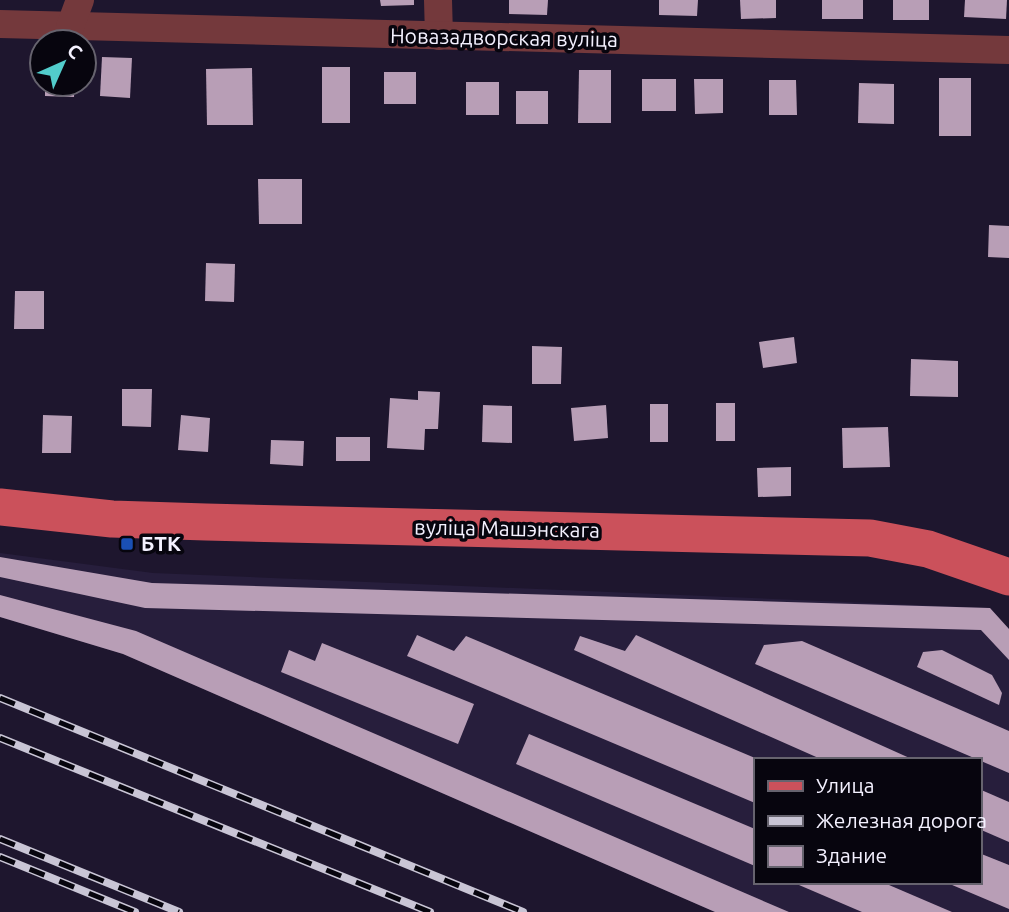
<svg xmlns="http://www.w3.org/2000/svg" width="1009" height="912" viewBox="0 0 1009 912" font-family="Ubuntu,sans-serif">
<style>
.built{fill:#271e3c;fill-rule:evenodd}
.building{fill:#b89eb6}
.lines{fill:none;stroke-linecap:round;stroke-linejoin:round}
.minor{stroke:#74393c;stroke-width:28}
.major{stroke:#cb515b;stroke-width:37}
.rail-casing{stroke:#c9c5d5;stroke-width:8}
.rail{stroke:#07050e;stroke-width:5;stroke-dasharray:16;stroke-linecap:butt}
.transit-dot{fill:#1a4fb4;stroke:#07050e;stroke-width:2.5}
.labels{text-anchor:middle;stroke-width:7;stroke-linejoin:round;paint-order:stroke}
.street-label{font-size:21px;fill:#f4f1ff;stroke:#07050e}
.poi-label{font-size:21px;font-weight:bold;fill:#f4f1ff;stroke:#07050e;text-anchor:start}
</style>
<rect width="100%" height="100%" fill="#1e162e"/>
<path class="built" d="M0 553 153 573 990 608 1009 629V912H715L123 654 0 617ZM755 760H979V882H755Z"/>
<g class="building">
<polygon points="380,0 414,0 414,5 381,6"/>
<polygon points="509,0 548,0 547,15 509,14"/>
<polygon points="659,0 698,0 697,16 659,15"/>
<polygon points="740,0 776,0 776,18 741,19"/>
<rect x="822" y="0" width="41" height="19"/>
<rect x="893" y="0" width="36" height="20"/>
<polygon points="965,0 1007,0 1006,19 964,17"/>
<polygon points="102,57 132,58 130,98 100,96"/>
<rect x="322" y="67" width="28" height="56"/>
<polygon points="252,68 253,125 207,125 206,69"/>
<polygon points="579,70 611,70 611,123 578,123"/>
<rect x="384" y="72" width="32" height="32"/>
<rect x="939" y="78" width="32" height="58"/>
<rect x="642" y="79" width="34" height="32"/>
<polygon points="694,79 723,79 723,113 695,114"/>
<polygon points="769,80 796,80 797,115 769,115"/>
<rect x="466" y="82" width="33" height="33"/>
<polygon points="859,83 894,84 894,124 858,123"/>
<polygon points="45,84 75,84 74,97 45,96"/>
<rect x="516" y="91" width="32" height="33"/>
<polygon points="258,179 302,179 302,224 259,224"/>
<polygon points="989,225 1009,226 1009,258 988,257"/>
<polygon points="206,263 235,264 234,302 205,301"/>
<polygon points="15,291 44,291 44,329 14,329"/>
<polygon points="794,337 797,363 763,368 759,342"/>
<polygon points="532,346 562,347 561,384 532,384"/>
<polygon points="911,359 958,361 958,397 910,396"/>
<polygon points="122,389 152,389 151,427 122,426"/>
<polygon points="418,391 440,392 438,429 425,429 424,450 387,448 390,398 418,400"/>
<rect x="716" y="403" width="19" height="38"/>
<rect x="650" y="404" width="18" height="38"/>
<polygon points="483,405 512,406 512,443 482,442"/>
<polygon points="606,405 608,438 574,441 571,408"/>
<polygon points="43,415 72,416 71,453 42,453"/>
<polygon points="181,415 210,418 208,452 178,450"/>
<polygon points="888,427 890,467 843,468 842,428"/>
<rect x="336" y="437" width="34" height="24"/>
<polygon points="271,440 304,441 303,466 270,464"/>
<polygon points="791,467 791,496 758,497 757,468"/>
<polygon points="0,557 152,583 990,608 1009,629 1009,660 981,630 145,608 0,577"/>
<polygon points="0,595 136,631 789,912 715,912 123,654 0,617"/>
<polygon points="417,635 454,651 466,636 755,758 755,803 407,656"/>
<polygon points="636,635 914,760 823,760 574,650 580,636 625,651"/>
<polygon points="802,641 1009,731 1009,773 755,664 764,645"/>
<polygon points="322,643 474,704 458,744 281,672 289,650 315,661"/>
<polygon points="942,650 992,675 1002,693 999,705 917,667 923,652"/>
<polygon points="529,734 755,829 755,866 516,764"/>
<polygon points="979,789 1009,802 1009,842 979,829"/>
<polygon points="979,853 1009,865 1009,909 945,882 979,882"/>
<polygon points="792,882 882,882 952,912 862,912"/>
</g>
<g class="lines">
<g class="minor">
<polyline points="438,0 439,36"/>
<polyline points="0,24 1009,50"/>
<polyline points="70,27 80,0"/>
</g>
<polyline class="major" points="0,507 112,519 206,522 870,538 928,549 1009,577"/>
<g class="rail-casing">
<g id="rail">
<polyline points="0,698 523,912"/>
<polyline points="0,738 430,912"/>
<polyline points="0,839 179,912"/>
<polyline points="0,857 135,912"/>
</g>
</g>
<use href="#rail" class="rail"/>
</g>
<rect class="transit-dot" x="120" y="537" width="14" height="14" rx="3.5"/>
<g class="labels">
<g class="street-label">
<text transform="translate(504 38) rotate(1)" y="7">Новазадворская вуліца</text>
<text transform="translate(507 529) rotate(1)" y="7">вуліца Машэнскага</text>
</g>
<g class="poi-label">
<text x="141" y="551">БТК</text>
</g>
</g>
<rect x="754" y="758" width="228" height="126" fill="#07050e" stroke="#66636e" stroke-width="2"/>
<rect x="768" y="781" width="35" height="10" fill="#cb515b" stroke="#66636e" stroke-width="2"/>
<text x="816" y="793" font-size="21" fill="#f4f1ff">Улица</text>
<rect x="768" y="816" width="35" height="10" fill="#c9c5d5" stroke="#66636e" stroke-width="2"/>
<text x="816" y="828" font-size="21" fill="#f4f1ff">Железная дорога</text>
<rect x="768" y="846" width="35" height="21" fill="#b89eb6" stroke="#66636e" stroke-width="2"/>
<text x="816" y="863" font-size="21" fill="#f4f1ff">Здание</text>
<g transform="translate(63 63) rotate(45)"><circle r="33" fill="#07050e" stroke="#66636e" stroke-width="2"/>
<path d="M0-5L12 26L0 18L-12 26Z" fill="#52cdcc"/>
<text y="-10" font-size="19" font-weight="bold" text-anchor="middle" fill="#f4f1ff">С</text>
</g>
</svg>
